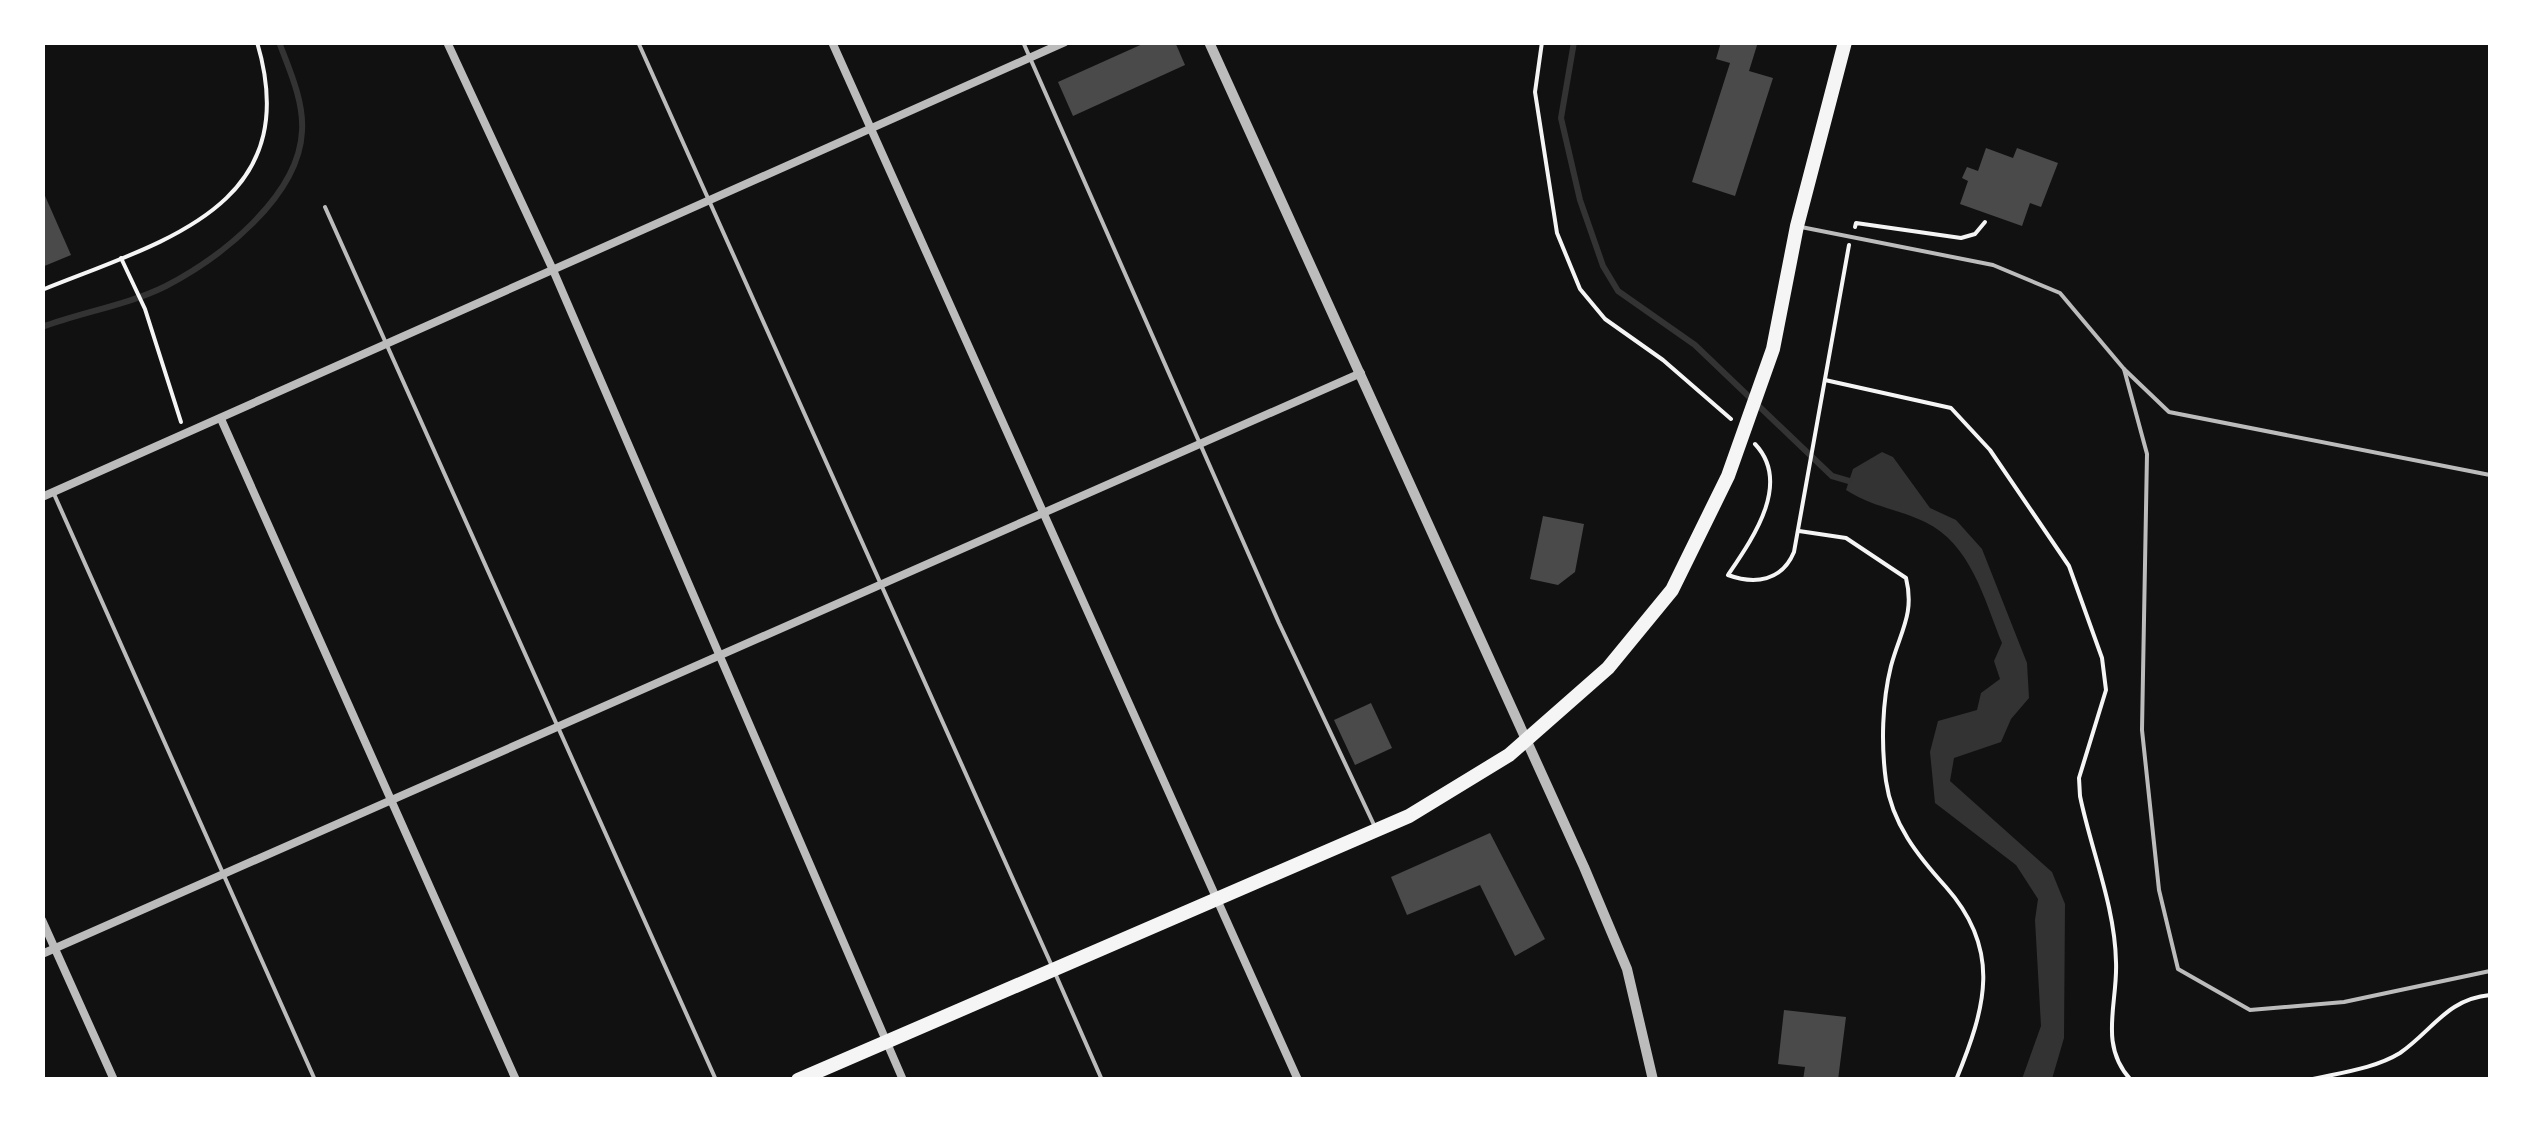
<svg xmlns="http://www.w3.org/2000/svg" width="2533" height="1122" viewBox="0 0 2533 1122" font-family="Barlow,sans-serif">
<style>
.water{fill:#333}
.lines{fill:none;stroke-linecap:round;stroke-linejoin:round}
.stream{stroke:#333;stroke-width:6}
.building{fill:#4a4a4a}
.path{stroke:#f5f5f5;stroke-width:4}
.service{stroke:#bcbcbc;stroke-width:4}
.minor{stroke:#bcbcbc;stroke-width:8}
.tertiary{stroke:#bcbcbc;stroke-width:10}
.trunk{stroke:#f5f5f5;stroke-width:14}
</style>
<rect width="100%" height="100%" fill="#111"/>
<path class="water" d="M1882 452 1893 457 1930 508 1956 520 1982 549 2027 663 2029 698 2011 719 2001 742 1954 758 1950 781 2052 872 2065 904 2064 1038 2052 1079H2022L2041 1026 2035 920 2038 899 2016 865 1935 803 1930 752 1938 721 1977 710 1981 693 2000 679 1994 661 2002 643C1984 599 1971 544 1925 522 1898 509 1875 508 1846 490L1853 469Z"/>
<g class="lines">
<g class="stream">
<polyline points="1574,42 1561,118 1580,200 1603,266 1618,291 1695,345 1832,476 1849,481"/>
<path d="M42 327C82 312 128 305 166 286 220 258 299 197 302 131 304 101 289 69 279 42"/>
</g>
</g>
<g class="building">
<polygon points="1147,42 1175,42 1185,65 1073,116 1058,82"/>
<polygon points="1721,42 1758,42 1749,71 1773,78 1735,196 1692,182 1730,63 1716,59"/>
<polygon points="1986,148 2013,158 2017,148 2058,163 2041,207 2030,203 2022,226 1960,204 1968,181 1962,178 1967,167 1978,171"/>
<polygon points="42,189 71,255 42,267"/>
<polygon points="1543,516 1584,524 1575,572 1558,585 1530,579"/>
<polygon points="1371,703 1392,748 1355,765 1334,720"/>
<polygon points="1490,833 1545,939 1515,956 1480,885 1407,915 1391,877"/>
<polygon points="1784,1010 1846,1017 1838,1080 1803,1080 1805,1067 1778,1064"/>
</g>
<g class="lines">
<g class="path">
<polyline points="1542,42 1535,92 1557,233 1580,289 1605,319 1663,360 1731,419"/>
<polyline points="1855,227 1856,223 1961,238 1975,234 1985,222"/>
<polyline points="121,258 145,309 181,422"/>
<path d="M42 290C163 241 306 207 257 42"/>
<path d="M1825 380 1951 408 1990 450 2069 566 2102 658 2106 690 2079 778 2080 796C2091 850 2115 906 2116 962 2118 1003 2098 1045 2131 1080"/>
<path d="M1755 444C1792 483 1753 538 1728 575 1755 585 1782 581 1794 552L1849 245"/>
<path d="M1799 531 1846 538 1906 578C1915 614 1900 632 1891 666 1882 702 1881 745 1886 781 1892 824 1918 856 1946 887 2002 950 1986 1007 1956 1080"/>
<path d="M2309 1080C2338 1073 2374 1069 2400 1053 2433 1030 2447 999 2490 995"/>
</g>
<g class="service">
<polyline points="638,42 1051,964"/>
<polyline points="1023,42 1279,623 1375,827"/>
<polyline points="325,207 716,1080"/>
<polyline points="1801,227 1993,265 2060,293 2124,369 2169,412 2490,475"/>
<polyline points="2124,369 2147,454 2142,730 2159,890 2178,969 2250,1010 2344,1002 2490,971"/>
<polyline points="54,494 315,1080"/>
<polyline points="1055,973 1102,1080"/>
</g>
<g class="minor">
<polyline points="447,42 553,270 903,1080"/>
<polyline points="832,42 1298,1080"/>
<polyline points="221,419 516,1080"/>
<polyline points="42,497 1065,42"/>
<polyline points="42,920 114,1080"/>
<polyline points="42,954 1361,373"/>
</g>
<polyline class="tertiary" points="1209,42 1584,867 1627,969 1653,1080"/>
<polyline class="trunk" points="798,1080 1409,816 1509,755 1608,668 1672,590 1728,476 1773,349 1797,226 1845,42"/>
</g>
<rect width="2533" height="1122" fill="none" stroke="#ffffff" stroke-width="90"/>
</svg>
